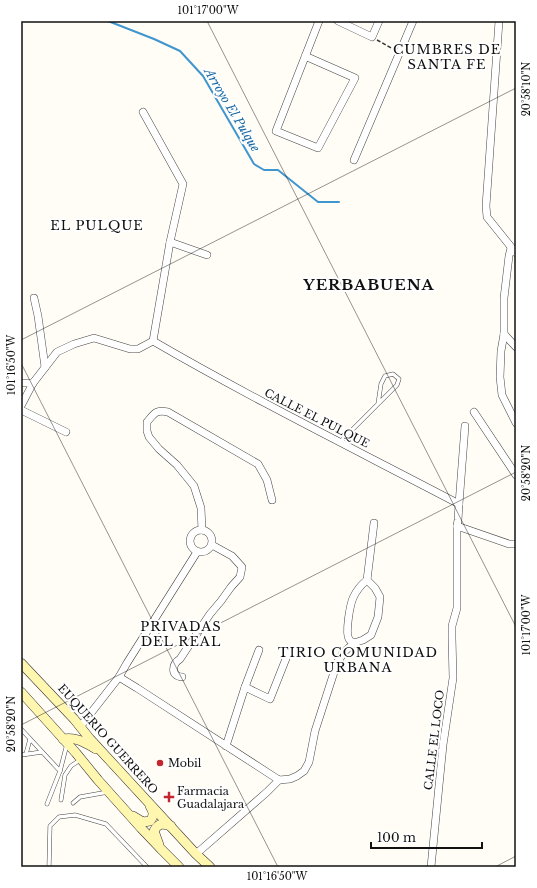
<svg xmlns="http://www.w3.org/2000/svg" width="537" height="888" viewBox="0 0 537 888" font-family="'Libre Baskerville',serif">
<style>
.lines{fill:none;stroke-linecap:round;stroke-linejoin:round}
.stream{stroke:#3f96cf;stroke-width:2}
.lane-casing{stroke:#444;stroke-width:4.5}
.street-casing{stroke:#444;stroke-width:8}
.secondary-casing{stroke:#333;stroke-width:10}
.path{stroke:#333;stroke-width:1.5;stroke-dasharray:4 2;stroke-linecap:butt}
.lane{stroke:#fff;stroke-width:3.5}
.street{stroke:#fff;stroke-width:7}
.secondary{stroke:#fff6b0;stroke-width:9}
.ticks{fill:none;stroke:#111;stroke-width:1;stroke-opacity:0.45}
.poi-dot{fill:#c4262e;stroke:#fff;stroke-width:1.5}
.labels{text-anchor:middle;stroke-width:4;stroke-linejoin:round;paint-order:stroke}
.street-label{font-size:11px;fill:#111;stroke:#fff}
.poi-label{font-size:11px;fill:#111;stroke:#fff;text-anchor:start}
.water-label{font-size:12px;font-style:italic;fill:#1768a6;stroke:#fff}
.quarter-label{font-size:13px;letter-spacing:1px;fill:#111;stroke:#fff}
.district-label{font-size:15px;font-weight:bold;letter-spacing:1px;fill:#111;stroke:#fff}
.neatline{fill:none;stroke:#111;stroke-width:1.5}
.ticks-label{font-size:10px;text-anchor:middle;fill:#111}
</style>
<rect width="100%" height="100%" fill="#fffdf5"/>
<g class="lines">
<polyline class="stream" points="108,21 154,39 180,51 203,76 254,164 264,170 278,170 318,202 339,202"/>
<g class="lane-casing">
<g id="lane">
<polyline points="340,442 397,385 399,379 393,374 385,376 381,384 378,404"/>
<polyline points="21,729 60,771"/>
<polyline points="26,754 30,739"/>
<polyline points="21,755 42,752"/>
<polyline points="61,800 65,775 71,766 80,760"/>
<polyline points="73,803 80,797 108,792"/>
<polyline points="47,804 60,771 67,744"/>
<polyline points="49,867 50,826 59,817 75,815 106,824 147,867"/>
</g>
</g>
<g class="street-casing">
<g id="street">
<polyline points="338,21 372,37 379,21"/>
<polyline points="499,21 486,206 487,217 516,253"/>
<polyline points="305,56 355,78 318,148 276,131 319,21"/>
<polyline points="143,112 183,184 170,242 153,341"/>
<polyline points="354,160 413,21"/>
<polyline points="170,242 207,255"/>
<polyline points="511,248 509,256 504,298 504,334 501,351 500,377 502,395 516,423"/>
<polyline points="34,298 38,316 45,367"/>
<polyline points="504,334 516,347"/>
<polyline points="21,383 33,383"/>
<path d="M21 406 33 383 57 352 74 344 94 338 130 349H138L153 341C253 399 356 450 459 504L458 520 457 526V608L452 626V638L453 678 443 745 431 867"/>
<polyline points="21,410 66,432"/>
<polyline points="474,412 516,475"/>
<polyline points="459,504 465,426"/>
<polyline points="457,526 509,544 516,544"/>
<circle cx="201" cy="541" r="11"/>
<path d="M202 530 201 508 194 486 177 465 159 449 149 437 147 431V422C154 414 156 409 168 412L258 464 267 480 272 500"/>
<polyline points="367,580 374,523"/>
<path d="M354 643C352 642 350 641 349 639 345 633 350 605 353 598 356 591 361 585 367 580"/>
<polyline points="119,677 137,688 279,780 290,779 297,776 304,771 309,762 315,731 337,663 344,652 354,643 363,640 371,635 378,617 380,597 375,588 367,580"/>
<path d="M182 677C170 676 172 664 180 659L210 614 221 601 231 587 240 577 242 567 232 556 212 545"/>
<polyline points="245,687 270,699 289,651"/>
<polyline points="80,727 119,677 127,663 197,552"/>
<polyline points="226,746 245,687 259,650"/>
<polyline points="196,854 267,792 279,780"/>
</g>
</g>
<g class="secondary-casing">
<g id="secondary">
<polyline points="21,663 74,719 90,739 196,854 210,867"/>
<polyline points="21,692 76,753 98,780 141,828 161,849 179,867"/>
<path d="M63 739C77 737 84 742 96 749"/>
<path d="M133 816 143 822 150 821C155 815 153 811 150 806"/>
<path d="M159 845 154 831C158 823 163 823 171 826"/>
</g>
</g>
<polyline class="path" points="377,40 393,49"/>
<use href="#lane" class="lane"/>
<use href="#street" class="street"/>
<use href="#secondary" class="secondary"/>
</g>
<path class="ticks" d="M207 21 516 627M21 340 516 88M21 363 278 867M21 725 516 472M495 867 516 856"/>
<g class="poi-dot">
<circle cx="160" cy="763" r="4"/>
<path d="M167 791h4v4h4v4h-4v4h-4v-4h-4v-4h4z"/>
</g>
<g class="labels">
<g class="street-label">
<text transform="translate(317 418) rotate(27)" y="4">CALLE EL PULQUE</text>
<text transform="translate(108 739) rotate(48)" y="4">EUQUERIO GUERRERO</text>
<text transform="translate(434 740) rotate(-83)" y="4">CALLE EL LOCO</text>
</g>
<g class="poi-label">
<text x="168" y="767">Mobil</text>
<text x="177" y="795">Farmacia<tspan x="177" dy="13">Guadalajara</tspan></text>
</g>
<g class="water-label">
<text transform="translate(232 110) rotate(59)" y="4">Arroyo El Pulque</text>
</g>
<g class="quarter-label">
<text x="447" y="54">CUMBRES DE<tspan x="447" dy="15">SANTA FE</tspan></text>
<text x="97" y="230">EL PULQUE</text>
<text x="181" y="631">PRIVADAS<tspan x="181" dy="15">DEL REAL</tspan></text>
<text x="358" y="657">TIRIO COMUNIDAD<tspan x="358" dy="15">URBANA</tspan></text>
</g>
<g class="district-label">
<text x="369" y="290">YERBABUENA</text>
</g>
</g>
<rect width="537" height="888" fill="none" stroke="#ffffff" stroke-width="44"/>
<path d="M371 842v6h111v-6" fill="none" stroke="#111111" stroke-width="2"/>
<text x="377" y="842" font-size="12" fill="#111111" stroke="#ffffff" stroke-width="3" paint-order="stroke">100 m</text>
<rect x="22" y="22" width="493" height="844" class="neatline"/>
<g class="ticks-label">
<text x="208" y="14">101°17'00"W</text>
<text transform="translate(526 89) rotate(-90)" y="4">20°58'10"N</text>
<text transform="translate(11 365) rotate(-90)" y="4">101°16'50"W</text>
<text transform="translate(526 473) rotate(-90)" y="4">20°58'20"N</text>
<text transform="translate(526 625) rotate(-90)" y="4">101°17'00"W</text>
<text transform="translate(11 724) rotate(-90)" y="4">20°58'20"N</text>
<text x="277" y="880">101°16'50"W</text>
</g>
</svg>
